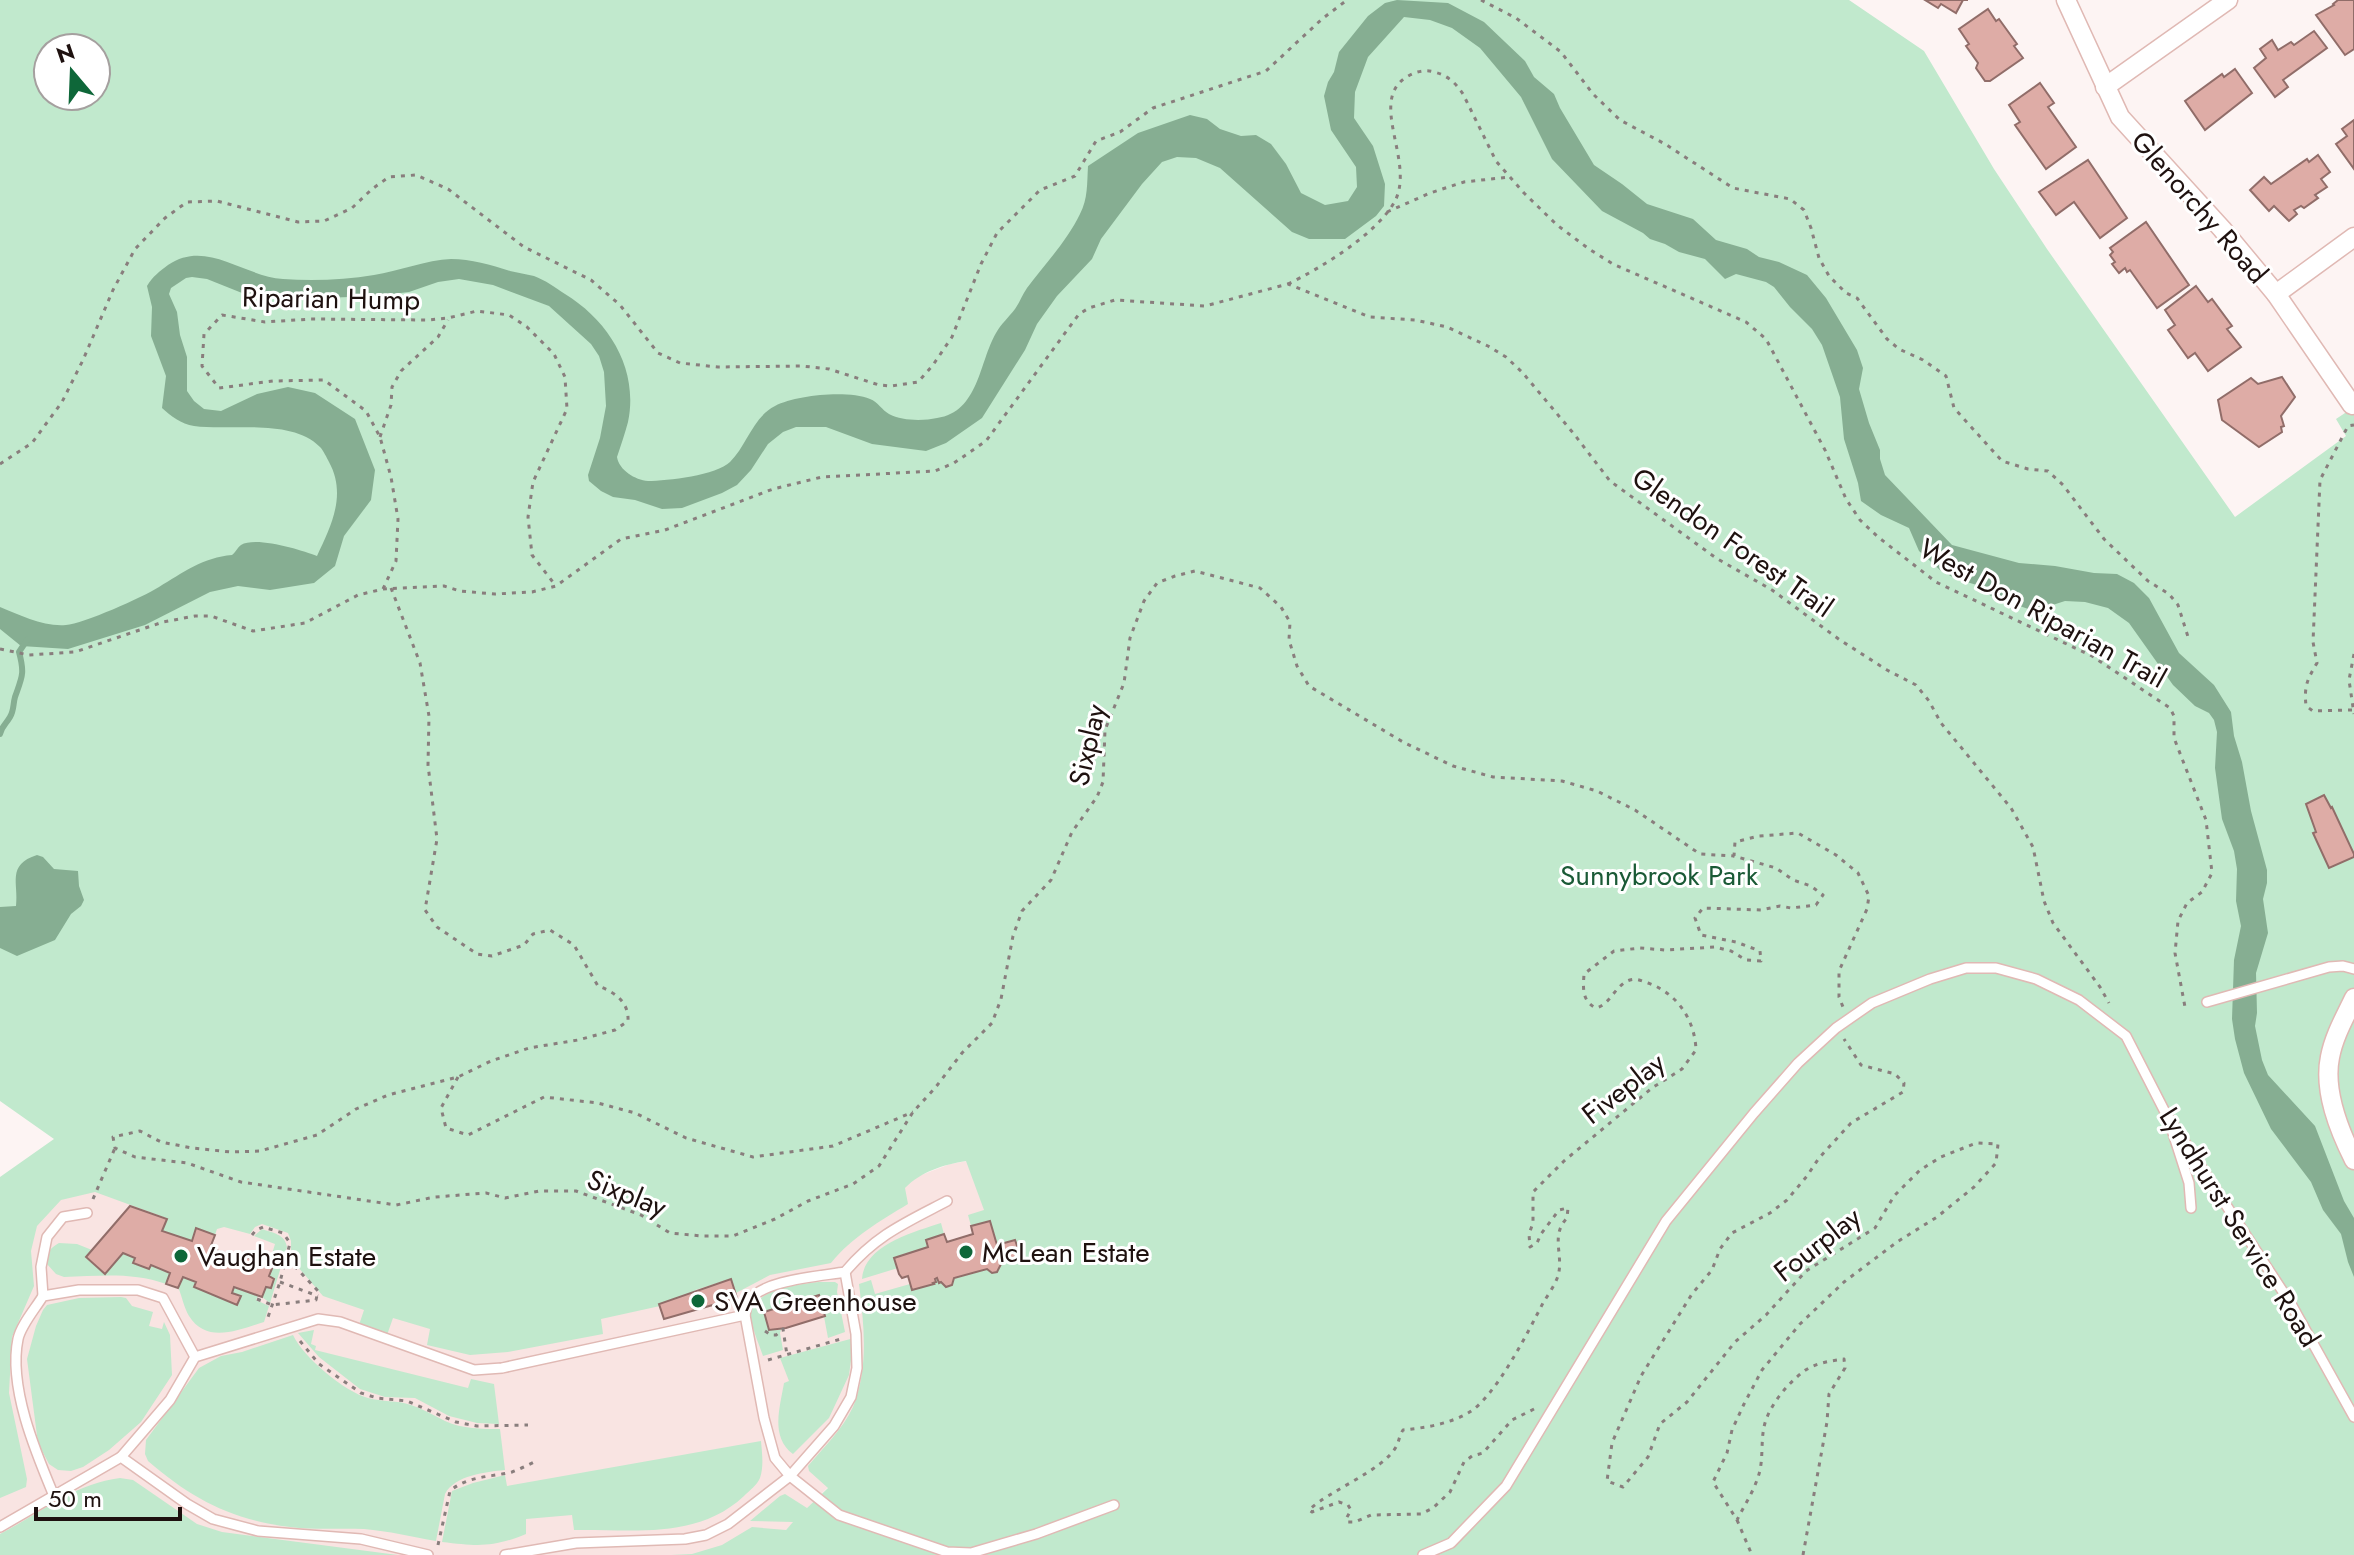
<svg xmlns="http://www.w3.org/2000/svg" width="2354" height="1555" viewBox="0 0 2354 1555" font-family="Jost,sans-serif">
<style>
.built{fill:#f9e4e2}
.green{fill:#c1e9cd;fill-rule:evenodd}
.water{fill:#86ae92}
.lines{fill:none;stroke-linecap:round;stroke-linejoin:round}
.stream{stroke:#86ae92;stroke-width:6}
.building{fill:#deaca6;stroke:#916d69;stroke-width:2}
.service-casing{stroke:#e0b9b4;stroke-width:12}
.minor-casing{stroke:#e0b9b4;stroke-width:21}
.path{stroke:#897e7d;stroke-width:3;stroke-dasharray:4 6;stroke-linecap:butt}
.service{stroke:#fff;stroke-width:9}
.minor{stroke:#fff;stroke-width:18}
.poi-dot{fill:#0e6739;stroke:#fff;stroke-width:3}
.labels{text-anchor:middle;stroke-width:6;stroke-linejoin:round;paint-order:stroke}
.street-label{font-size:28px;fill:#1e110f;stroke:#fff}
.park-label{font-size:28px;fill:#1a5a36;stroke:#fff}
.poi-label{font-size:28px;fill:#1e110f;stroke:#fff;text-anchor:start}
</style>
<rect width="100%" height="100%" fill="#fdf4f3"/>
<polygon class="built" points="967,1161 1085,1240 821,1494 786,1530 770,1555 0,1555 0,1177 904,1188 916,1177 950,1164"/>
<g class="green">
<path d="M0 0H1849L1924 51 1994 169 2047 249 2235 517 2346 436 2336 419 2354 407V1555H671L692 1554 722 1545 752 1527 786 1530 793 1522 750 1521 780 1496 785 1494 807 1508 828 1488 809 1471 808 1466C823 1448 843 1429 853 1407 869 1367 864 1325 859 1284L871 1280 875 1294 910 1284 925 1287 933 1284 935 1279 937 1278 939 1282H941L946 1287 952 1285 954 1278 987 1269 992 1273 997 1272 1002 1262 1020 1257 1015 1240 997 1245 990 1221 971 1226 968 1215 984 1210 966 1161C943 1165 922 1171 905 1188L908 1204C880 1221 852 1237 831 1263L770 1275 736 1293 731 1279 695 1290 696 1293 660 1304V1306L601 1319 603 1334 508 1352 470 1355 427 1345 430 1329 393 1318 387 1335 359 1325 364 1310 323 1296 291 1259V1241L288 1233 262 1224 255 1227 250 1234 224 1227 217 1229 215 1235 196 1229 192 1241 162 1231 166 1218 95 1192 61 1200 37 1226 31 1251 34 1286 12 1337 9 1393 27 1479 26 1487 0 1498V1177L54 1139 0 1101ZM48 48H96V96H48Z"/>
<path d="M941 1223 944 1234 926 1240 928 1247 895 1257 898 1268 862 1279C864 1245 914 1232 941 1223Z"/>
<path d="M262 1229C273 1233 285 1234 287 1247L270 1303 262 1297 266 1287 274 1279 269 1276 273 1266 269 1264 275 1244 254 1236Z"/>
<path d="M59 1243 77 1244 92 1250 86 1258 104 1274 123 1253 135 1258 134 1263 149 1269 151 1265 170 1273 166 1284C133 1272 99 1276 64 1277L56 1274 47 1264C46 1253 50 1248 59 1243Z"/>
<path d="M183 1277 196 1282 195 1287 237 1305 240 1296 232 1293 234 1287 258 1296 256 1300 269 1306 264 1322C240 1329 207 1345 189 1316 184 1308 182 1296 178 1287Z"/>
<path d="M819 1282H835L838 1284 837 1292 845 1332 828 1338 820 1295 764 1312 769 1330 782 1327 780 1333 783 1350 763 1356C759 1344 753 1331 751 1319 747 1290 799 1284 819 1282Z"/>
<polygon points="121,1297 126,1298 132,1306 153,1312 149,1326 162,1329 164,1322 170,1335 172,1375 141,1422 109,1450 83,1467 71,1471 58,1470 49,1464 38,1443 27,1359 36,1326 43,1310 47,1305 79,1298"/>
<polygon points="314,1330 311,1344 316,1346 315,1350 468,1388 471,1379 494,1384 499,1424 477,1423 449,1416 415,1398 385,1397 360,1389 319,1357 298,1333"/>
<path d="M293 1335C303 1357 345 1392 368 1398 382 1402 397 1400 411 1405 423 1409 433 1415 445 1421 463 1429 481 1429 500 1429L505 1470C486 1472 455 1475 445 1494L436 1541C413 1537 388 1531 364 1529 339 1528 314 1530 290 1527 232 1520 192 1499 148 1461L145 1454 146 1440 199 1368 221 1356 242 1352Z"/>
<path d="M854 1338 849 1375 829 1418 793 1454C770 1437 780 1407 784 1383L789 1381 780 1358Z"/>
<path d="M761 1441C762 1453 764 1466 760 1478 757 1485 750 1490 744 1496 697 1540 633 1529 574 1530L572 1515 526 1519V1534C492 1548 477 1546 442 1542L452 1491 473 1483 505 1475 507 1486Z"/>
<path d="M120 1478 133 1480 197 1524 222 1532 398 1555H0V1534C41 1513 73 1484 120 1478Z"/>
</g>
<g class="water">
<path d="M1397 0 1448 3 1484 22 1525 61 1534 77 1554 94 1560 108 1594 165 1622 184 1647 204 1693 219 1716 240 1747 249 1759 257 1779 262 1807 275 1826 298 1857 350 1863 368 1859 389 1869 423 1880 450V459L1885 475 1952 545 2019 563 2055 566 2094 573 2117 574 2134 583 2149 598 2179 653 2214 685 2231 712 2234 736 2242 762 2251 811 2267 870V883L2263 899 2268 933 2256 973 2257 1013 2255 1026 2262 1060 2268 1075 2315 1126 2344 1201 2354 1218V1277L2348 1262 2341 1234 2323 1210 2311 1182 2271 1129 2244 1073 2235 1039 2232 1019 2234 960 2241 926 2236 901 2237 869 2234 851 2222 819 2215 768 2217 732 2214 720 2209 713 2195 706 2173 685 2129 623 2108 608 2085 602 2065 601 2034 611 1991 596 1977 585 1956 579 1940 570 1919 551 1909 528 1881 515 1861 501 1858 483 1844 439 1840 397 1822 345 1812 329 1790 307 1774 287 1766 282 1736 274 1725 279 1705 259 1679 252 1665 244 1650 239 1643 233 1602 211 1552 159 1521 97 1480 48 1452 28 1430 20 1404 17 1368 57 1355 92 1354 118 1373 146 1385 184 1384 206 1376 216 1345 239H1309L1292 232 1220 168 1196 158 1177 157 1162 162 1142 184 1101 239 1092 259 1057 296 1037 324 1025 350 982 418 946 443 926 451 872 444 826 427H796L783 432 768 444 751 470 737 485 722 493 682 508 662 509 635 500 613 497 601 491 589 481 588 475 600 438 606 406 604 372 599 356 591 344 549 306 493 285 459 279 438 282 409 292 375 296 298 299 247 295 207 279 192 277 186 278 171 288 169 294 177 312 180 335 187 357V391L194 401 204 409 221 411 257 394 288 387 315 393 355 419 375 470 371 500 344 536 335 566 314 583 270 590 238 586 210 592 145 625 68 649 21 646 0 629V607C20 615 44 627 66 625 83 624 143 597 159 587 182 573 204 557 232 555 234 554 239 546 241 545 256 536 301 550 317 556 331 526 347 495 329 462 327 458 323 450 320 447 291 418 230 431 194 426 181 424 171 416 162 408L166 376 151 336 152 307 147 286C153 276 159 272 168 265 207 239 242 276 283 279 312 281 345 280 374 275 398 271 427 260 451 259 471 259 491 265 510 271 518 273 526 274 534 276 545 280 556 288 565 294 609 321 639 369 628 422 625 433 621 445 617 457 619 470 635 480 648 481 667 481 717 475 730 462 747 445 753 417 775 406 797 395 847 390 870 399 878 402 882 410 889 414 902 421 923 421 937 418 979 412 979 362 996 333 1001 324 1009 317 1015 309 1020 302 1022 295 1027 288 1045 264 1067 241 1080 214 1088 199 1087 183 1088 166L1138 133 1190 115 1207 119 1220 129 1241 136 1256 135 1271 144 1286 164 1301 193 1325 205 1348 201 1357 187 1356 167 1331 130 1324 96 1328 82 1334 72 1339 52 1368 16 1385 3Z"/>
<path d="M37 855 43 857 54 869 78 871 79 886 84 900 81 906 71 914 55 940 17 956 0 948V907L16 906C19 883 6 865 37 855Z"/>
</g>
<g class="lines">
<path class="stream" d="M0 734C2 726 6 724 10 717 14 711 13 704 15 697 22 677 25 674 19 652L27 640"/>
</g>
<g class="building">
<polygon points="1925,0 1968,0 1963,0 1956,13 1941,4 1938,8"/>
<polygon points="2338,0 2354,0 2354,49 2345,55 2316,15 2334,5 2333,4"/>
<polygon points="1988,9 1996,21 1999,19 2017,44 2014,46 2023,58 1990,81 1985,81 1976,68 1978,63 1966,46 1969,44 1959,29"/>
<polygon points="2314,31 2327,48 2283,80 2288,87 2275,97 2254,68 2266,58 2260,49 2272,40 2278,50 2291,42 2294,45"/>
<polygon points="2235,69 2252,93 2205,130 2185,101 2222,74 2224,77"/>
<polygon points="2040,83 2054,103 2048,107 2076,147 2046,169 2015,125 2020,122 2009,105"/>
<polygon points="2354,120 2354,169 2336,144 2347,136 2342,129"/>
<polygon points="2318,155 2330,172 2321,179 2327,187 2315,195 2318,198 2304,208 2301,206 2294,210 2297,214 2289,221 2274,206 2269,211 2250,190 2264,177 2271,184 2307,159 2309,162"/>
<polygon points="2088,160 2127,218 2100,238 2074,202 2056,215 2039,192"/>
<polygon points="2146,222 2189,285 2157,308 2130,270 2127,272 2125,268 2119,273 2112,264 2115,262 2110,255 2113,252 2110,248"/>
<polygon points="2196,286 2208,302 2212,299 2232,326 2227,329 2241,347 2208,371 2195,353 2188,358 2168,330 2175,325 2165,310"/>
<polygon points="2282,377 2295,397 2281,416 2284,426 2281,427 2282,432 2259,447 2222,420 2218,400 2251,378 2258,384"/>
<polygon points="2324,795 2331,808 2332,807 2354,854 2354,857 2329,868 2313,833 2316,832 2306,804"/>
<polygon points="130,1206 167,1219 162,1231 192,1241 196,1228 215,1235 210,1248 239,1258 241,1255 273,1266 269,1276 274,1279 271,1288 266,1287 262,1297 234,1287 232,1293 241,1296 237,1305 194,1287 196,1282 183,1277 178,1288 166,1284 170,1273 151,1265 149,1269 133,1263 135,1258 123,1253 105,1274 86,1257"/>
<polygon points="990,1221 997,1245 1015,1240 1021,1257 1002,1262 997,1272 992,1273 987,1269 954,1278 952,1285 946,1287 941,1282 939,1283 937,1278 935,1279 936,1282 933,1283 934,1284 912,1290 908,1276 902,1278 899,1274 894,1258 928,1247 926,1240 944,1234 947,1242 973,1234 971,1226"/>
<polygon points="731,1279 737,1298 664,1319 659,1304"/>
<polygon points="819,1295 825,1316 786,1328 769,1330 764,1312"/>
</g>
<g class="lines">
<g class="service-casing">
<g id="service">
<polyline points="2207,1002 2329,967 2343,966 2354,969"/>
<polyline points="2172,1130 2189,1183 2191,1208"/>
<polyline points="43,1296 41,1267 47,1237 63,1217 87,1213"/>
<polyline points="745,1315 764,1418 775,1458 790,1476 839,1515 947,1552 971,1553 1036,1534 1114,1505"/>
<path d="M121 1457 170 1400 195 1357 318 1319 340 1322 474 1370 502 1368 745 1315C746 1311 746 1307 748 1303 758 1280 822 1276 845 1272 876 1235 905 1223 947 1201"/>
<path d="M54 1496C36 1453 8 1387 18 1339 21 1325 35 1309 43 1296L79 1290H138L163 1298 195 1357"/>
<polyline points="0,1527 121,1457 187,1504 213,1519 258,1531 361,1539 428,1555"/>
<polyline points="505,1555 576,1543 685,1539 706,1535 728,1524 790,1476 834,1426 851,1397 857,1368 856,1334 845,1272"/>
<polyline points="1423,1555 1451,1543 1506,1486 1666,1221 1754,1113 1798,1063 1836,1028 1872,1003 1930,979 1966,968 1996,968 2036,979 2079,1000 2126,1036 2165,1112 2291,1304 2354,1417"/>
</g>
</g>
<g class="minor-casing">
<g id="minor">
<polyline points="2066,0 2120,117 2222,229 2276,294 2352,405"/>
<polyline points="2105,87 2228,0"/>
<polyline points="2276,294 2354,237"/>
<path d="M2354 998C2345 1017 2334 1036 2330 1057 2323 1091 2339 1130 2354 1160"/>
</g>
</g>
<g class="path">
<polyline points="1481,0 1516,18 1561,52 1593,94 1620,120 1665,144 1733,188 1790,199 1804,210 1811,228 1819,258 1829,276 1846,293 1857,298 1887,339 1899,349 1923,360 1946,376 1954,408 2002,461 2028,469 2048,471 2063,485 2104,539 2148,581 2169,594 2178,605 2189,640"/>
<polyline points="1387,212 1430,193 1464,182 1509,177"/>
<path d="M1288 284C1321 268 1377 234 1395 201 1415 162 1369 103 1405 78 1414 72 1424 69 1434 72 1447 75 1456 83 1463 94L1496 161 1524 193 1557 225 1589 249 1613 264 1746 322 1766 339 1825 450 1846 499 1860 520 1878 537 1936 582 2092 656 2170 708 2174 716V738L2206 820 2212 873 2202 892 2187 903 2178 921 2175 953 2185 1007"/>
<polyline points="380,437 391,405 392,387 401,371 438,337 448,320"/>
<polyline points="0,464 32,443 62,402 83,360 113,290 135,249 165,218 187,202 217,201 298,222 324,221 352,208 372,189 389,177 416,175 448,189 524,247 591,280 620,305 658,353 680,363 718,367 802,366 829,369 879,385 891,386 918,382 933,365 952,337 981,264 997,233 1040,190 1075,176 1096,141 1120,132 1153,108 1266,71 1322,19 1347,0"/>
<path d="M391 588 420 663 429 716 428 765 437 839 425 910 437 927 477 954 492 956 524 945 533 934 550 930 574 945 598 986C615 992 629 1002 628 1021L615 1030 578 1040 529 1048 491 1061 458 1077 388 1095 356 1109 317 1135 260 1151 231 1152 192 1148 161 1142 140 1131 113 1137 115 1148 135 1157 187 1163 241 1182 396 1205 435 1197 486 1193 505 1198 539 1191H576L641 1215 670 1233 702 1236H733L775 1219 808 1201 853 1184 879 1166 913 1112 935 1088 962 1053 992 1023 1001 999 1013 936 1022 911 1051 880 1072 832 1097 797 1103 782 1105 730 1124 683 1130 638 1144 601 1157 583 1175 576 1195 571 1260 588 1281 607 1290 622 1289 640 1297 666 1309 686 1403 742 1453 766 1493 777 1562 781 1597 791 1635 810 1700 854 1734 856"/>
<polyline points="383,589 396,561 398,519 391,477 380,437 366,411 324,380 273,381 219,388 202,366 204,334 222,315 265,322 311,319 428,320 448,318 477,311 509,315 527,327 554,354 565,377 567,409 533,482 528,517 532,555 556,586"/>
<polyline points="0,649 29,655 75,652 163,622 195,616 211,616 253,631 305,623 358,595 383,589 444,586 460,591 495,594 532,592 556,586 621,539 665,530 773,489 822,477 935,471 954,463 986,441 1079,314 1089,308 1115,300 1205,306 1288,284 1370,317 1415,320 1447,327 1488,346 1506,357 1522,372 1574,434 1610,481 1716,558 1772,590 1840,640 1887,670 1916,685 1929,701 1941,723 2011,808 2033,847 2044,901 2053,923 2100,987 2109,1003"/>
<polyline points="2354,654 2349,680 2354,714"/>
<path d="M2352 710 2313 711 2306 706C2304 686 2307 680 2317 663L2313 642 2320 480 2348 426 2354 425"/>
<polyline points="458,1077 441,1108 446,1128 468,1135 544,1097 598,1103 635,1113 686,1138 753,1157 833,1146 913,1112"/>
<polyline points="93,1199 115,1148"/>
<polyline points="252,1235 256,1230 263,1227 283,1233 290,1243 280,1282 267,1320"/>
<polyline points="280,1282 318,1296"/>
<polyline points="257,1299 272,1305 316,1300 318,1291 287,1258"/>
<polyline points="765,1331 771,1335 776,1335 783,1329 787,1355"/>
<polyline points="300,1341 319,1364 361,1393 377,1398 407,1401 456,1422 477,1426 528,1425"/>
<polyline points="768,1360 841,1339"/>
<path d="M1534 1409 1512 1420 1483 1453 1472 1456 1464 1462 1450 1492 1433 1508 1421 1514 1371 1515 1355 1522H1348L1346 1519 1351 1510 1348 1505 1339 1502 1312 1512 1309 1510C1330 1490 1382 1471 1396 1447 1399 1442 1399 1436 1403 1430 1424 1428 1449 1424 1468 1413 1495 1398 1528 1332 1543 1303 1548 1295 1555 1285 1558 1276 1564 1255 1550 1236 1567 1218L1568 1208 1559 1210 1541 1234 1537 1243 1530 1247 1529 1234 1533 1223V1192L1564 1161 1652 1088 1682 1069 1696 1050C1695 1020 1677 993 1648 983 1642 981 1636 978 1630 980 1615 985 1611 1004 1596 1008 1582 1001 1583 989 1584 974L1614 951 1640 948 1665 950 1715 947 1731 951 1746 960 1761 961 1760 951 1736 942 1701 935 1695 918 1703 908 1761 910 1780 906 1791 908 1816 905 1823 895 1811 886 1793 880 1776 868 1734 856 1735 842 1759 836 1798 833 1836 855 1858 873 1869 896 1867 909 1839 971V997L1843 1007"/>
<polyline points="1737,1520 1752,1555"/>
<path d="M438 1545 450 1491C467 1476 491 1477 512 1472 520 1469 528 1465 536 1461"/>
<path d="M1803 1555 1827 1422 1829 1394 1845 1368 1844 1359C1830 1361 1814 1363 1803 1372 1787 1384 1768 1407 1764 1427 1761 1441 1763 1456 1760 1470 1756 1488 1745 1504 1737 1520L1713 1482 1727 1453 1732 1430 1744 1404 1762 1370 1800 1324 1844 1282 1897 1242 1937 1217 1974 1187 1996 1163 1998 1144 1976 1143 1941 1157 1920 1170 1894 1196 1875 1228 1806 1271 1766 1315 1735 1342 1687 1402 1660 1424 1648 1457 1623 1487 1607 1481 1612 1443 1641 1376 1692 1294 1712 1270 1720 1249 1732 1233 1770 1213 1787 1200 1807 1176 1819 1158 1851 1123 1903 1092 1904 1083 1895 1074 1861 1065 1844 1039"/>
</g>
<use href="#service" class="service"/>
<use href="#minor" class="minor"/>
</g>
<g class="poi-dot">
<circle cx="966" cy="1252" r="8"/>
<circle cx="181" cy="1256" r="8"/>
<circle cx="698" cy="1301" r="8"/>
</g>
<g class="labels">
<g class="street-label">
<text transform="translate(2200 207) rotate(49)" y="10">Glenorchy Road</text>
<text transform="translate(331 298) rotate(1)" y="10">Riparian Hump</text>
<text transform="translate(1733 542) rotate(35)" y="10">Glendon Forest Trail</text>
<text transform="translate(2043 613) rotate(29)" y="10">West Don Riparian Trail</text>
<text transform="translate(1087 745) rotate(-77)" y="10">Sixplay</text>
<text transform="translate(1623 1088) rotate(-38)" y="10">Fiveplay</text>
<text transform="translate(627 1193) rotate(22)" y="10">Sixplay</text>
<text transform="translate(2240 1227) rotate(58)" y="10">Lyndhurst Service Road</text>
<text transform="translate(1817 1244) rotate(-38)" y="10">Fourplay</text>
</g>
<g class="park-label">
<text x="1659" y="885">Sunnybrook Park</text>
</g>
<g class="poi-label">
<text x="982" y="1262">McLean Estate</text>
<text x="197" y="1266">Vaughan Estate</text>
<text x="714" y="1311">SVA Greenhouse</text>
</g>
</g>
<g transform="translate(72 72) rotate(341)"><circle r="38" fill="#ffffff" stroke="#a5a09f" stroke-width="2"/>
<path d="M0-6L14 30L0 20L-14 30Z" fill="#0e6739"/>
<text y="-12" font-size="22" font-weight="bold" text-anchor="middle" fill="#1e110f">N</text>
</g>
<path d="M36 1507v12h144v-12" fill="none" stroke="#1e110f" stroke-width="4"/>
<text x="48" y="1507" font-size="24" fill="#1e110f" stroke="#ffffff" stroke-width="6" paint-order="stroke">50 m</text>
</svg>
